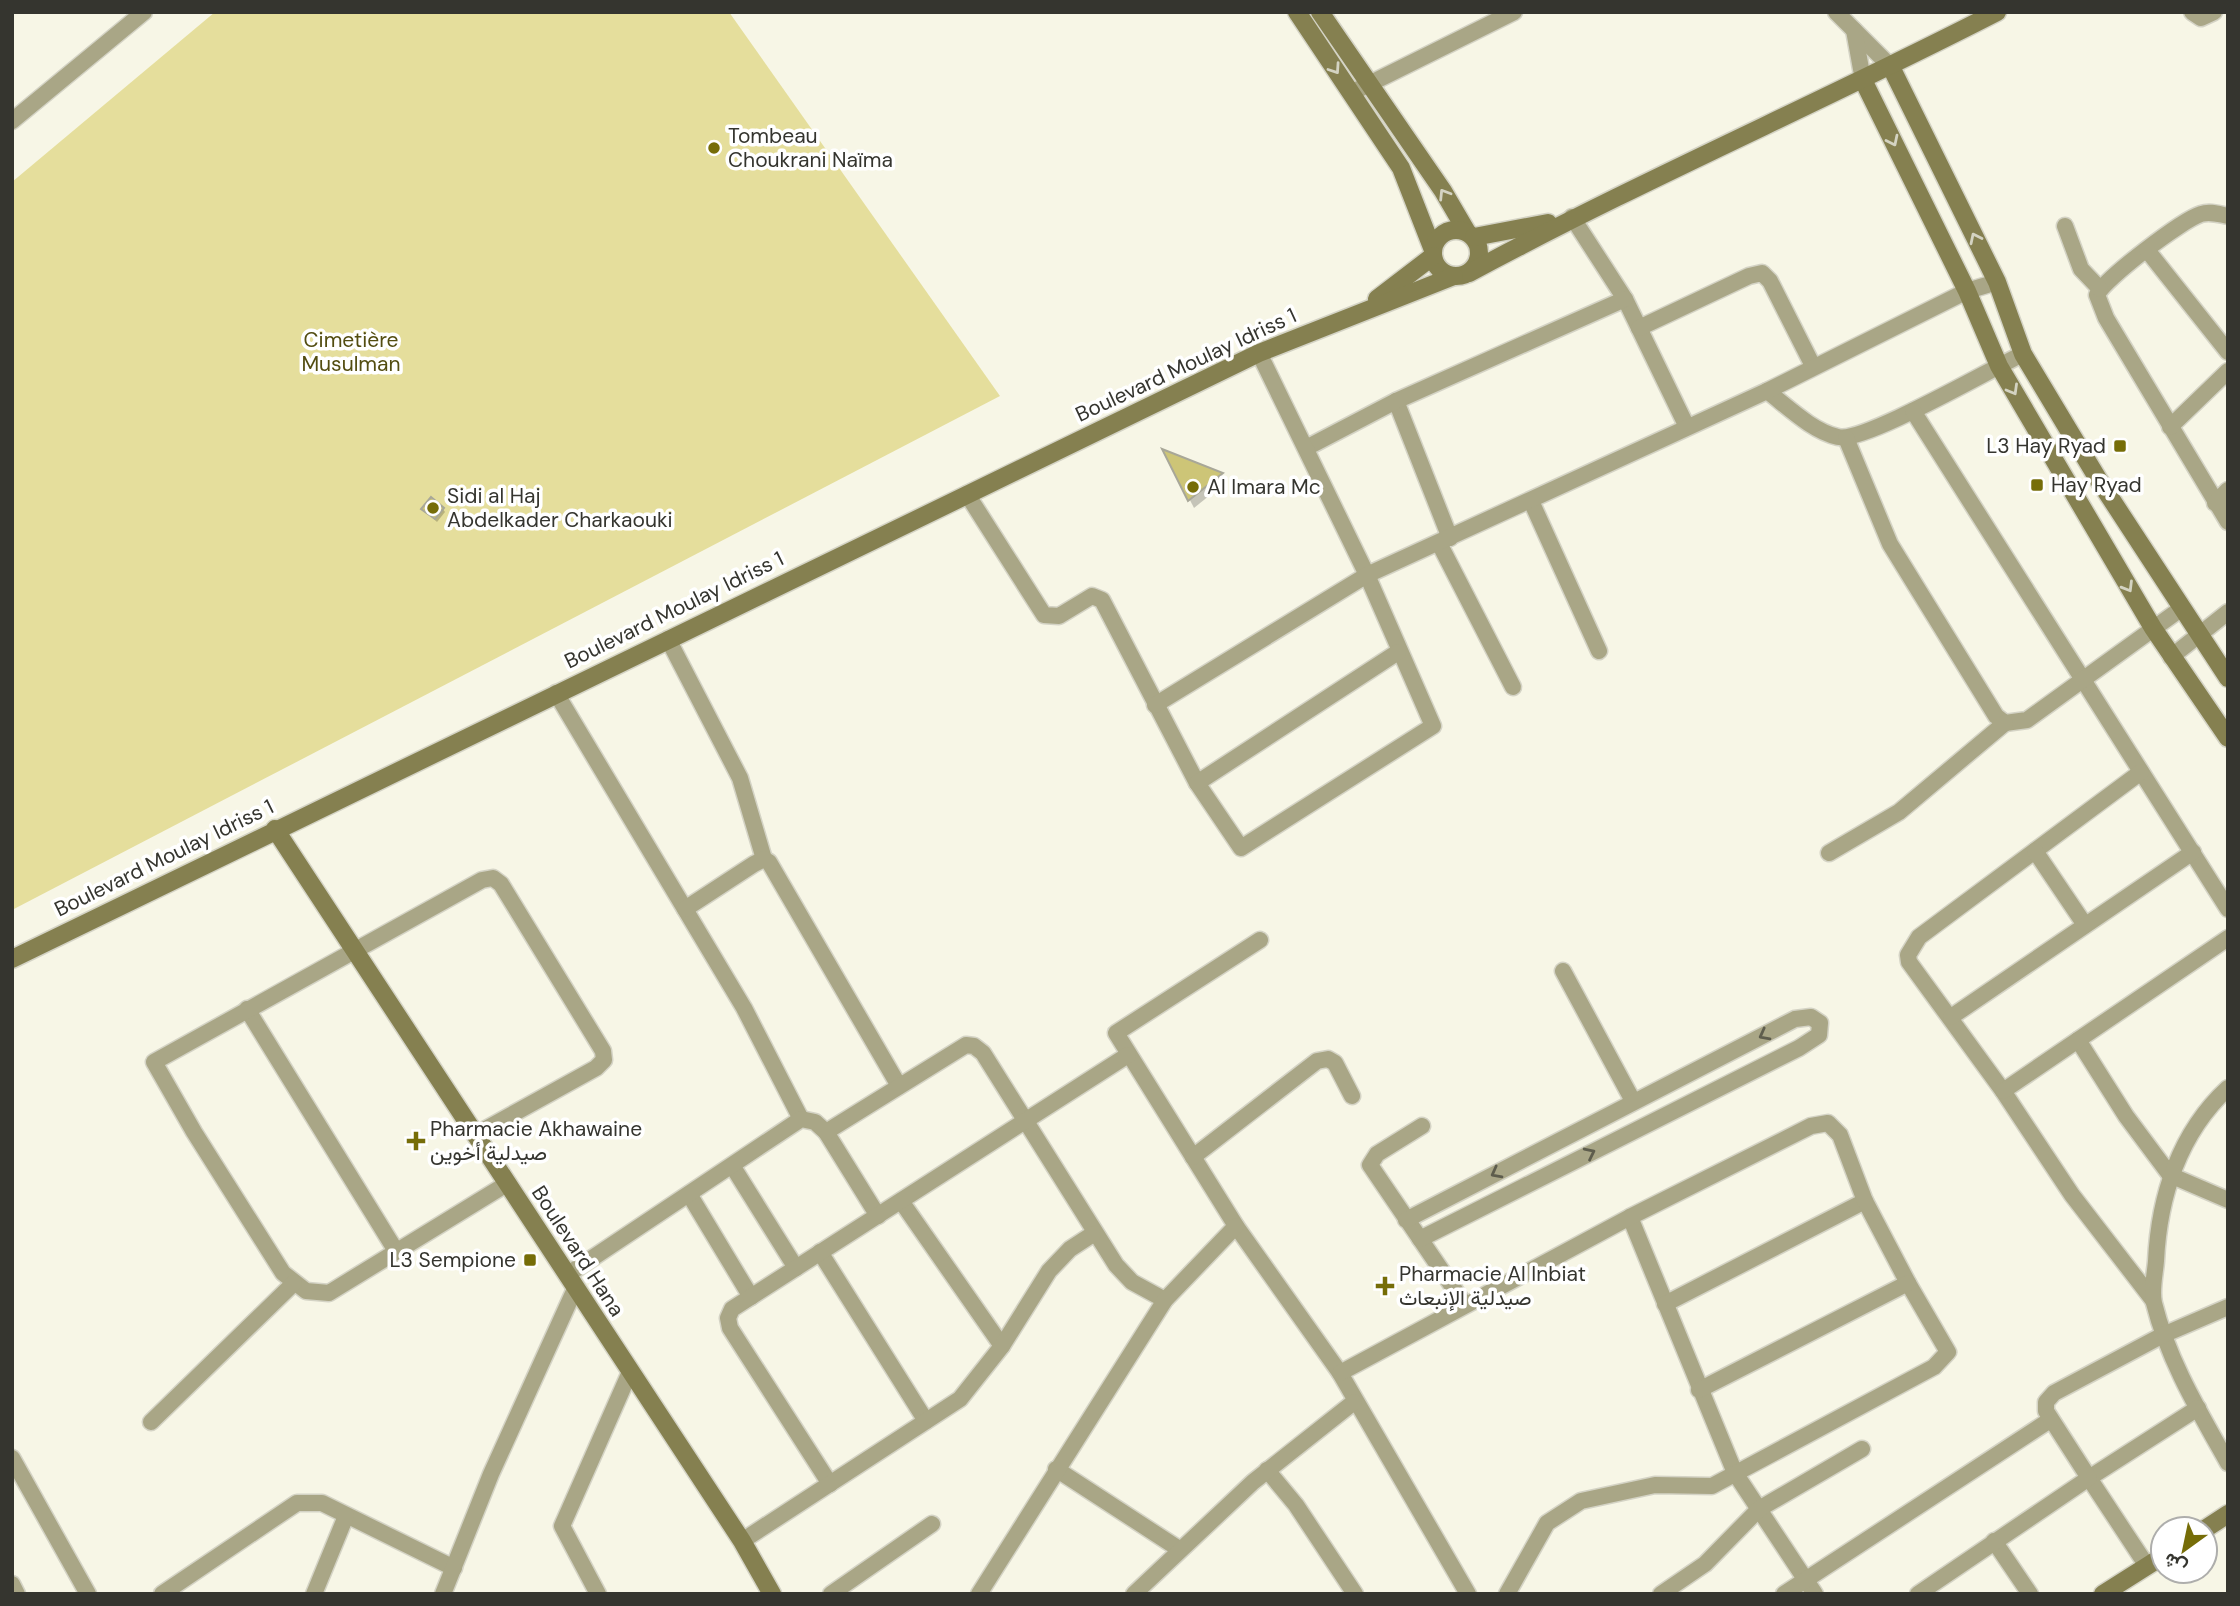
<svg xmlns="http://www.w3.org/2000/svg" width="2240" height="1606" viewBox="0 0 2240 1606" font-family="'DM Sans',Vazirmatn,sans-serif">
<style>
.green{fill:#e5de9c}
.shadow{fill:#0003}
.building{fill:#cdc577;stroke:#a8a798;stroke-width:2}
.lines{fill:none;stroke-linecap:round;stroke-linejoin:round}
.street-casing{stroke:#d4d3c5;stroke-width:19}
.secondary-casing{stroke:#d4d3c5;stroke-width:21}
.street{stroke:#a9a686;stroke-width:16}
.secondary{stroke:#858050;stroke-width:18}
.oneway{stroke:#d4d3c2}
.oneway2{stroke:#5e5d4d}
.poi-dot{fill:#766d08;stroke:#fff;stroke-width:2.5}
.labels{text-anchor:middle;stroke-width:7;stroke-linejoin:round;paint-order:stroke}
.poi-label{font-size:21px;fill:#35352f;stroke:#fff;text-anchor:start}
.park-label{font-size:21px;fill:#534d11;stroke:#fff}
.street-label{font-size:21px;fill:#35352f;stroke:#fff}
</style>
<rect width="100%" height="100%" fill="#f7f6e6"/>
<polygon class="green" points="215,12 729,12 1000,396 12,910 12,182"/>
<g class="shadow">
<polygon points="1166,453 1222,475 1226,482 1194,508"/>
<polygon points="443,509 445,512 437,522 426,512"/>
</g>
<g class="building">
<polygon points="1162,449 1223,473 1188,501"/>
<polygon points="431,497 444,508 435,519 421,509"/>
</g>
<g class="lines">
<g class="street-casing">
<g id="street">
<polyline points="1836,12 1891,67"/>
<polyline points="2192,12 2201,18 2214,12"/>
<polyline points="1854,30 1863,80"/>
<polyline points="1351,93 1514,12"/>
<polyline points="12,121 144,12"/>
<path d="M2228 216C2218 214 2210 211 2201 214 2182 220 2104 279 2097 295L2106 318 2228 522"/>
<polyline points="1572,217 1625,299 1687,427"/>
<polyline points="2065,226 2081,269 2100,289"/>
<polyline points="2147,250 2228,352"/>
<polyline points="1639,328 1749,276 1762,273 1770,281 1813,366"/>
<path d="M1767 391C1788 407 1812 431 1838 437 1864 443 1992 368 2023 354"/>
<polyline points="1396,401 1450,538"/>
<polyline points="1913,411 2228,909"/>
<polyline points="2170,427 2228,371"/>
<polyline points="1846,438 1890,544 1996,716 2005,723 2027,720 2182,608"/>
<polyline points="1308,447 1396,401 1625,299"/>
<polyline points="967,494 1044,615 1059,616 1092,596 1102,600 1197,783 1241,848 1433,726 1367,575 1259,353"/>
<polyline points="1531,501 1599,651"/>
<polyline points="2215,503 2228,490"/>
<polyline points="1439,543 1513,687"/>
<polyline points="668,639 740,778 764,859"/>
<polyline points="2171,657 2228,612"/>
<polyline points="556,693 744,1008 801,1119"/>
<polyline points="1155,705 1367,575 1767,391 1967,291 1997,282"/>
<polyline points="2141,772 1919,937 1908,955 1909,962 2003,1091 2072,1195 2153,1300"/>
<polyline points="1197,783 1398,652"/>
<polyline points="2035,851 2085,925"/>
<polyline points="1829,853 1899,812 2005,723"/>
<polyline points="685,909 754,864 764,859 769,862 899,1086"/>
<polyline points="1260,940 1116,1033 1236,1226 1340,1373 1468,1594"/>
<polyline points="1563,971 1633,1101"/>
<polyline points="247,1009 396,1251"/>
<polyline points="1951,1017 2193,852"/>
<polyline points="2078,1040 2126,1116 2170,1175 2228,1200"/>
<path d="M2228 1088C2179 1133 2159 1197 2156 1261 2155 1274 2151 1290 2154 1303 2168 1360 2200 1413 2228 1463"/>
<polyline points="2003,1091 2228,938"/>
<polyline points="1422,1126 1377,1154 1370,1165 1465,1305"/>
<polyline points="826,1132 878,1216"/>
<polyline points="475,1135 596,1068 604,1060 603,1051 501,884 493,878 482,880 154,1062 194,1132 283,1273 306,1291 329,1293 508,1183"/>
<polyline points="1193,1157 1317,1061 1328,1059 1335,1063 1352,1096"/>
<polyline points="733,1167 796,1268"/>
<polyline points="689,1194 751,1297"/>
<polyline points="901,1201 1002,1346"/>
<polyline points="1630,1217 1735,1473 1815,1594"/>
<polyline points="1406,1220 1795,1019 1811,1017 1820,1023 1819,1035 1799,1048 1420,1239"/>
<polyline points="820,1252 926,1421"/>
<polyline points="567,1275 801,1119 815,1122 826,1132 966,1045 974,1046 983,1053 1116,1265 1132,1282 1165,1300"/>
<polyline points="1665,1304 1865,1201"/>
<polyline points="1340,1373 1630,1217 1811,1126 1828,1123 1840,1135 1865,1201 1908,1283 1948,1352 1934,1367 1712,1486 1655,1485 1581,1501 1547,1523 1507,1594"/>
<polyline points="1699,1390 1908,1283"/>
<polyline points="151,1422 294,1283"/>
<polyline points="12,1458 88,1594"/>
<polyline points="1056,1469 1179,1549"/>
<polyline points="1267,1470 1296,1505 1355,1594"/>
<polyline points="830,1484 730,1328 728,1318 732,1309 1128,1055"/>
<polyline points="742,1541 960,1399 1002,1346 1049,1271 1070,1249 1093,1234"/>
<polyline points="1994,1541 2030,1594"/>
<polyline points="2147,1566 2089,1478 2198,1408"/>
<polyline points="12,1584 17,1594"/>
<polyline points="162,1594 297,1503 322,1503 454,1568"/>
<polyline points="314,1594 346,1516"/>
<polyline points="443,1594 491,1474 575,1289"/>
<polyline points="598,1594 562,1526 630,1372"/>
<polyline points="831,1594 932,1524"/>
<polyline points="979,1594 1165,1300 1236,1226"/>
<polyline points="1134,1594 1253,1482 1354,1402"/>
<polyline points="1661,1594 1705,1564 1759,1509 1862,1449"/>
<polyline points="1784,1594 2050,1420"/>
<polyline points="1918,1594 2089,1478 2046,1411 2046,1402 2054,1393 2163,1335 2228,1307"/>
</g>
</g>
<g class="secondary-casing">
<g id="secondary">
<polyline points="1297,12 1401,168 1433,250"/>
<polyline points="1320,12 1443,191 1467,232"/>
<polyline points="1891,67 1997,282 2023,354 2098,479 2228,678"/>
<polyline points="1863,80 1967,291 1999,366 2153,628 2228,738"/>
<circle cx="1456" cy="253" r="23"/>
<polyline points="1474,237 1548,223"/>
<path d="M1469 273C1642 180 1822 102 1997 12"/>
<polyline points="1377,299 1433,256"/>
<polyline points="275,829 742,1541 772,1594"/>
<polyline points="12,959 1259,353 1454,276"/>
<polyline points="2205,1529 2228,1514"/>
<polyline points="2103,1594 2163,1556"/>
</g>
</g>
<use href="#street" class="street"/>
<use href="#secondary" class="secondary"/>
</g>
<defs><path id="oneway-chevron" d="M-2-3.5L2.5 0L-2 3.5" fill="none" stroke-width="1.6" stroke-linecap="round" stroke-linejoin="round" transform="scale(1.75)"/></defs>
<g class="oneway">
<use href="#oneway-chevron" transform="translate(1335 69) rotate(56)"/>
<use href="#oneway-chevron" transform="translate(1893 141) rotate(64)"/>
<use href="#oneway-chevron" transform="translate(1444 194) rotate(-122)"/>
<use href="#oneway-chevron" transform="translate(1975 238) rotate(-116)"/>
<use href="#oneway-chevron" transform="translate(2013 390) rotate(60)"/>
<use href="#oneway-chevron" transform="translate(2128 587) rotate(59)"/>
</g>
<g class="oneway2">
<use href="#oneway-chevron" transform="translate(1764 1035) rotate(152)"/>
<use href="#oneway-chevron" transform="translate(1590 1153) rotate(-26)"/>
<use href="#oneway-chevron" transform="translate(1496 1173) rotate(152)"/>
</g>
<g class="poi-dot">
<circle cx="714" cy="148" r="7"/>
<rect x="2113" y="439" width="14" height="14" rx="3.5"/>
<rect x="2030" y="478" width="14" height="14" rx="3.5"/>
<circle cx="1193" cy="487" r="7"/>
<circle cx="433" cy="508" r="7"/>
<path d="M412.5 1130.5h7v7h7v7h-7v7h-7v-7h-7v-7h7z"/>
<rect x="523" y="1253" width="14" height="14" rx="3.5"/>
<path d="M1381.5 1275.5h7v7h7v7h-7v7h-7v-7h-7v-7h7z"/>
</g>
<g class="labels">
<g class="poi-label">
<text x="728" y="143">Tombeau<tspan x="728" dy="24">Choukrani Naïma</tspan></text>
<text x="2106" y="453" text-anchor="end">L3 Hay Ryad</text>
<text x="2051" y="492">Hay Ryad</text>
<text x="1207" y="494">Al Imara Mc</text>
<text x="447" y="503">Sidi al Haj<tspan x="447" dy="24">Abdelkader Charkaouki</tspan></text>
<text x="430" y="1136">Pharmacie Akhawaine<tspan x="430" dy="24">صيدلية أخوين</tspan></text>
<text x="516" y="1267" text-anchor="end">L3 Sempione</text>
<text x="1399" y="1281">Pharmacie Al Inbiat<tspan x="1399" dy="24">صيدلية الإنبعاث</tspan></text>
</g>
<g class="park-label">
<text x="351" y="347">Cimetière<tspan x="351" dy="24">Musulman</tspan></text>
</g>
<g class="street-label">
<text transform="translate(1186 365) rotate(-25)" y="7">Boulevard Moulay Idriss 1</text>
<text transform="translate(674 610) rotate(-26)" y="7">Boulevard Moulay Idriss 1</text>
<text transform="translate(164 858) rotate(-26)" y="7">Boulevard Moulay Idriss 1</text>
<text transform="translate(578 1251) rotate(57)" y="7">Boulevard Hana</text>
</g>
</g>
<rect width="2240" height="1606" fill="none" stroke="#35352f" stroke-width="28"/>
<g transform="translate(2184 1550) rotate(213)"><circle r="33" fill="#ffffff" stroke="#aeaeac" stroke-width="2"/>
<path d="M0-5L12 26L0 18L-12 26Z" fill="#766d08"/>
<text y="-10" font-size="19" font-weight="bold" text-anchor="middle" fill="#35352f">ش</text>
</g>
</svg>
